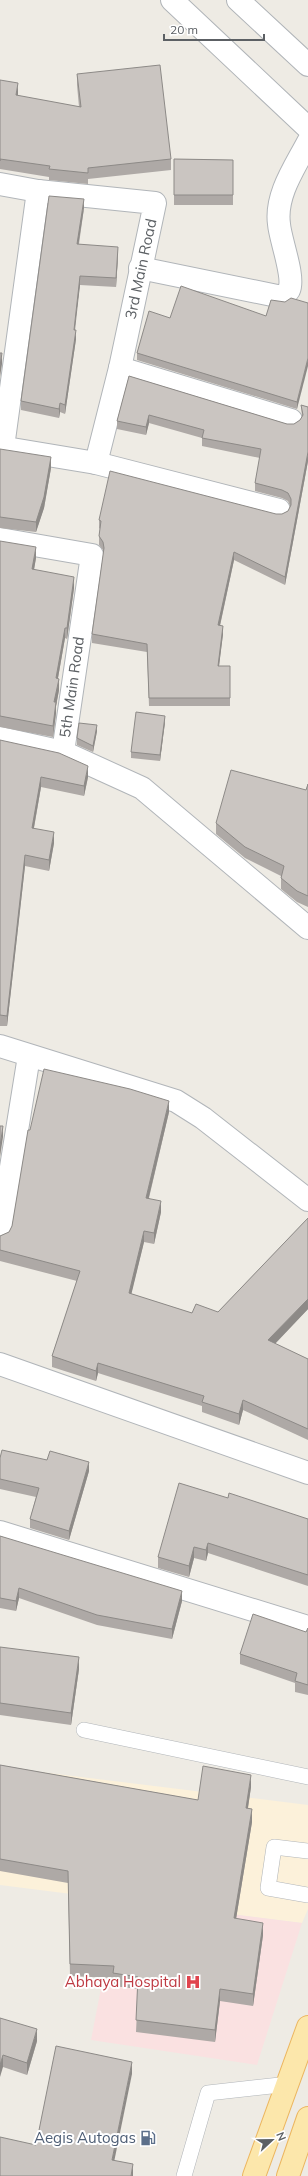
<svg xmlns="http://www.w3.org/2000/svg" width="308" height="2176" viewBox="0 0 308 2176" font-family="Mulish,sans-serif">
<style>
.commercial{fill:#fcf1da}
.medical{fill:#fae1e1}
.lines{fill:none;stroke-linecap:round;stroke-linejoin:round}
.lane-casing{stroke:#b1b5b9;stroke-width:16}
.street-casing{stroke:#b1b5b9;stroke-width:24}
.secondary-casing{stroke:#b0b4b8;stroke-width:24}
.primary-casing{stroke:#ecb65f;stroke-width:24}
.lane{stroke:#fff;stroke-width:15}
.street{stroke:#fff;stroke-width:22}
.secondary{stroke:#fff;stroke-width:22}
.primary{stroke:#fce7ab;stroke-width:22}
.wall{fill:#aea9a6}
.shaded-wall{fill:#8d8a87}
.building{fill:#cac5c1;stroke:#8d8a87}
.labels{text-anchor:middle;stroke-width:4;stroke-linejoin:round;paint-order:stroke}
.street-label{font-size:15px;fill:#5c6064;stroke:#fff}
.health-label{font-size:15px;fill:#be3a42;stroke:#fff;text-anchor:end}
.service-label{font-size:15px;fill:#4e5e75;stroke:#fff;text-anchor:end}
</style>
<rect width="100%" height="100%" fill="#eeebe4"/>
<polygon class="commercial" points="0,1767 308,1805 308,1909 302,1923 0,1885"/>
<polygon class="medical" points="118,1900 302,1923 257,2065 91,2040"/>
<g class="lines">
<g class="lane-casing">
<g id="lane">
<polyline points="84,1730 308,1777"/>
<polyline points="308,1851 274,1847 268,1888 308,1895"/>
<polyline points="184,2176 208,2093 289,2084"/>
</g>
</g>
<g class="street-casing">
<g id="street">
<polyline points="0,184 38,191 155,203 120,368 96,463"/>
<path d="M140 268 282 297C284 295 288 292 289 290 295 277 280 239 279 224 275 195 295 167 308 142"/>
<polyline points="120,368 291,420"/>
<polyline points="0,447 96,463 279,510"/>
<polyline points="3,447 38,191"/>
<polyline points="0,539 92,555 63,752 142,788 308,928"/>
<polyline points="0,738 63,752"/>
<polyline points="0,1046 176,1101 203,1118 308,1200"/>
<polyline points="0,1235 29,1056"/>
<polyline points="0,1364 308,1473"/>
<polyline points="0,1532 308,1627"/>
</g>
</g>
<g class="secondary-casing">
<g id="secondary">
<polyline points="172,0 308,128"/>
<polyline points="238,0 308,65"/>
</g>
</g>
<g class="primary-casing">
<g id="primary">
<polyline points="254,2176 308,2027"/>
<polyline points="288,2176 308,2118"/>
</g>
</g>
<use href="#lane" class="lane"/>
<use href="#street" class="street"/>
<use href="#secondary" class="secondary"/>
<use href="#primary" class="primary"/>
</g>
<g class="wall">
<polygon points="77,74 171,159 171,170 88,179 88,184 49,180 49,177 0,169 0,171 0,80 18,94 18,96 79,107 77,85"/>
<polygon points="174,159 233,160 233,205 174,205"/>
<polygon points="84,208 79,244 118,256 116,287 80,285 74,330 76,339 65,414 60,412 59,418 21,410 21,401"/>
<polygon points="285,302 308,303 297,409 137,360 137,353 170,318 266,316"/>
<polygon points="129,376 287,424 294,424 300,420 302,417 301,405 308,407 308,461 285,585 234,560 220,626 223,634 219,666 230,666 230,706 149,706 147,652 92,643 92,634 104,552 103,550 99,545 99,536 100,529 99,528 99,520 282,514 288,511 290,506 288,501 282,498 255,491 255,483 260,458 202,446 202,438 149,423 146,435 117,429 117,421"/>
<polygon points="0,449 51,468 44,508 36,532 0,528"/>
<polygon points="0,541 36,558 34,570 74,588 67,639 65,638 58,678 59,690 56,706 56,713 53,737 0,727"/>
<polygon points="165,722 160,761 131,758 131,752"/>
<polygon points="97,731 93,752 77,745 77,738"/>
<polygon points="0,740 88,777 84,796 41,787 34,828 54,843 49,871 25,866 7,1026 0,1026"/>
<polygon points="308,784 308,907 297,902 281,889 281,876 245,858 216,834 216,823 306,790"/>
<polygon points="169,1112 149,1198 161,1212 154,1244 144,1242 131,1294 192,1313 218,1312 308,1218 308,1309 275,1344 308,1359 308,1440 243,1410 239,1425 202,1412 202,1406 98,1373 96,1381 52,1367 52,1356 77,1281 0,1261 0,1236 9,1232 12,1226 30,1130"/>
<polygon points="0,1458 89,1471 69,1540 30,1528 30,1519 36,1497 0,1489"/>
<polygon points="228,1498 308,1519 308,1586 208,1553 206,1561 194,1558 189,1577 158,1568 158,1557"/>
<polygon points="0,1536 182,1601 172,1639 97,1625 19,1598 16,1611 0,1608"/>
<polygon points="308,1628 308,1695 295,1692 295,1683 240,1664 240,1654 306,1632"/>
<polygon points="0,1647 79,1669 71,1725 0,1715"/>
<polygon points="0,1765 198,1800 251,1787 248,1808 252,1822 236,1919 263,1935 253,2006 220,2001 215,2042 136,2032 138,1989 113,1986 113,1978 70,1976 68,1883 0,1871"/>
<polygon points="0,2018 37,2041 27,2075 3,2067"/>
</g>
<g class="shaded-wall">
<polygon points="18,83 18,94 16,106 16,95"/>
<polygon points="84,199 84,208 77,253 77,244"/>
<polygon points="118,247 118,256 116,287 116,278"/>
<polygon points="80,276 80,285 74,339 74,330"/>
<polygon points="76,330 76,339 65,414 65,405"/>
<polygon points="2,353 2,364 0,377 0,366"/>
<polygon points="308,358 308,366 297,409 297,402"/>
<polygon points="60,403 60,412 59,418 59,409"/>
<polygon points="149,415 149,423 146,435 146,427"/>
<polygon points="308,452 308,461 285,585 285,577"/>
<polygon points="51,457 51,468 44,508 36,532 36,522"/>
<polygon points="36,547 36,558 32,580 32,569"/>
<polygon points="234,552 234,560 218,634 218,625"/>
<polygon points="74,577 74,588 67,639 67,628"/>
<polygon points="223,626 223,634 218,674 218,666"/>
<polygon points="65,628 65,638 56,689 56,678"/>
<polygon points="59,679 59,690 56,706 56,713 53,737 54,702"/>
<polygon points="165,716 165,722 160,761 160,755"/>
<polygon points="97,725 97,731 93,752 93,746"/>
<polygon points="88,766 88,777 84,796 84,786"/>
<polygon points="41,777 41,787 32,838 32,828"/>
<polygon points="54,832 54,843 49,871 49,860"/>
<polygon points="25,855 25,866 7,1026 7,1016"/>
<polygon points="169,1101 169,1112 146,1209 146,1198"/>
<polygon points="3,1126 3,1137 0,1157 0,1146"/>
<polygon points="161,1201 161,1212 154,1244 154,1233"/>
<polygon points="144,1231 144,1242 129,1304 129,1293"/>
<polygon points="308,1299 308,1309 268,1351 268,1340"/>
<polygon points="98,1363 98,1373 96,1381 96,1371"/>
<polygon points="243,1400 243,1410 239,1425 239,1414"/>
<polygon points="89,1462 89,1471 69,1540 69,1531"/>
<polygon points="208,1543 208,1553 206,1561 206,1550"/>
<polygon points="194,1547 194,1558 189,1577 189,1566"/>
<polygon points="19,1588 19,1598 16,1611 16,1601"/>
<polygon points="182,1591 182,1601 172,1639 172,1629"/>
<polygon points="79,1657 79,1669 71,1725 71,1713"/>
<polygon points="251,1775 251,1787 246,1820 246,1808"/>
<polygon points="252,1809 252,1822 234,1931 234,1918"/>
<polygon points="263,1923 263,1935 253,2006 253,1994"/>
<polygon points="220,1989 220,2001 215,2042 215,2030"/>
<polygon points="37,2029 37,2041 27,2075 27,2063"/>
<polygon points="3,2055 3,2067 0,2077 0,2065"/>
<polygon points="132,2062 132,2074 112,2172 112,2160"/>
<polygon points="133,2164 133,2176 131,2176"/>
</g>
<g class="building">
<polygon points="160,65 171,159 88,168 88,173 49,169 50,166 0,159 0,161 0,80 18,83 16,95 81,107 77,74"/>
<polygon points="174,159 233,160 233,195 174,195"/>
<polygon points="49,196 84,199 77,244 118,247 116,278 80,276 74,330 76,330 65,405 60,403 59,409 21,401"/>
<polygon points="181,286 266,316 271,300 285,302 291,298 308,303 308,358 297,402 137,353 149,311 170,318"/>
<polygon points="0,353 2,353 0,366"/>
<polygon points="129,376 287,424 294,424 300,420 303,415 301,405 308,407 308,452 285,577 234,552 218,625 223,626 218,666 230,666 230,698 149,698 147,644 92,634 104,548 103,542 99,536 101,521 99,520 110,471 276,514 282,514 288,511 291,505 291,499 288,493 282,490 255,483 261,449 202,438 204,430 149,415 146,427 117,421"/>
<polygon points="0,449 51,457 44,497 36,522 0,517"/>
<polygon points="0,541 36,547 32,569 74,577 67,628 65,628 56,678 59,679 54,702 56,702 53,726 0,716"/>
<polygon points="136,712 165,716 160,755 131,752"/>
<polygon points="79,723 97,725 93,746 77,738"/>
<polygon points="0,740 59,753 88,766 84,786 41,777 32,828 54,832 49,860 25,855 7,1016 0,1015"/>
<polygon points="231,770 306,790 308,784 308,896 297,891 281,878 284,866 245,847 216,823"/>
<polygon points="44,1069 130,1089 169,1101 146,1198 161,1201 154,1233 144,1231 129,1293 192,1313 196,1304 218,1312 308,1218 308,1299 268,1340 308,1359 308,1429 243,1400 239,1414 202,1402 204,1396 98,1363 96,1371 52,1356 80,1271 0,1250 0,1236 9,1232 12,1226 28,1130 30,1130"/>
<polygon points="0,1126 3,1126 0,1146"/>
<polygon points="2,1450 47,1460 50,1451 89,1462 69,1531 30,1519 39,1488 0,1479 0,1458"/>
<polygon points="179,1483 228,1498 229,1493 308,1519 308,1575 208,1543 206,1550 194,1547 189,1566 158,1557"/>
<polygon points="0,1536 182,1591 172,1629 97,1615 19,1588 16,1601 0,1598"/>
<polygon points="253,1614 306,1632 308,1628 308,1685 295,1681 297,1673 240,1654"/>
<polygon points="0,1647 79,1657 71,1713 0,1703"/>
<polygon points="0,1765 198,1800 203,1766 251,1775 246,1808 252,1809 234,1918 263,1923 253,1994 220,1989 215,2030 136,2020 138,1977 113,1973 114,1966 70,1964 68,1871 0,1859"/>
<polygon points="0,2018 37,2029 27,2063 3,2055 0,2065"/>
<polygon points="56,2046 132,2062 112,2160 133,2164 131,2176 0,2176 0,2137 36,2145"/>
</g>
<defs>
<g id="hospital-bare" transform="scale(1.2)"><path d="M-5-5h3v3.5h4V-5h3V5h-3V1.5h-4V5h-3Z" fill="#e0444e" stroke="#fff" stroke-width="2.5" paint-order="stroke"/></g>
<g id="fuel-bare" transform="scale(1.2)"><path d="M-5.5-6h7V0h2V4h1.3V-2.5L3-4.5l.8-.8L6-3V5H2.5V1h-1V6h-7ZM-4.2-4.7v3.2H.2V-4.7Z" fill="#5c6f8a" stroke="#fff" stroke-width="2.5" paint-order="stroke"/></g>
</defs>
<g fill-rule="evenodd">
<use href="#hospital-bare" x="193" y="1982"/>
<use href="#fuel-bare" x="148" y="2138"/>
</g>
<g class="labels">
<g class="street-label">
<text transform="translate(141 269) rotate(-78)" y="5">3rd Main Road</text>
<text transform="translate(72 687) rotate(-82)" y="5">5th Main Road</text>
</g>
<g class="health-label">
<text x="181" y="1987">Abhaya Hospital</text>
</g>
<g class="service-label">
<text x="136" y="2143">Aegis Autogas</text>
</g>
</g>
<g transform="translate(272 2140) rotate(68)" stroke="#ffffff" stroke-width="3" paint-order="stroke">
<path d="M0-3L7 15L0 10L-7 15Z" fill="#5c6064"/>
<text y="-6" font-size="11" font-weight="bold" text-anchor="middle" fill="#5c6064">N</text>
</g>
<path d="M164 34v6h100v-6" fill="none" stroke="#5c6064" stroke-width="2"/>
<text x="170" y="34" font-size="12" fill="#5c6064" stroke="#ffffff" stroke-width="3" paint-order="stroke">20 m</text>
</svg>
